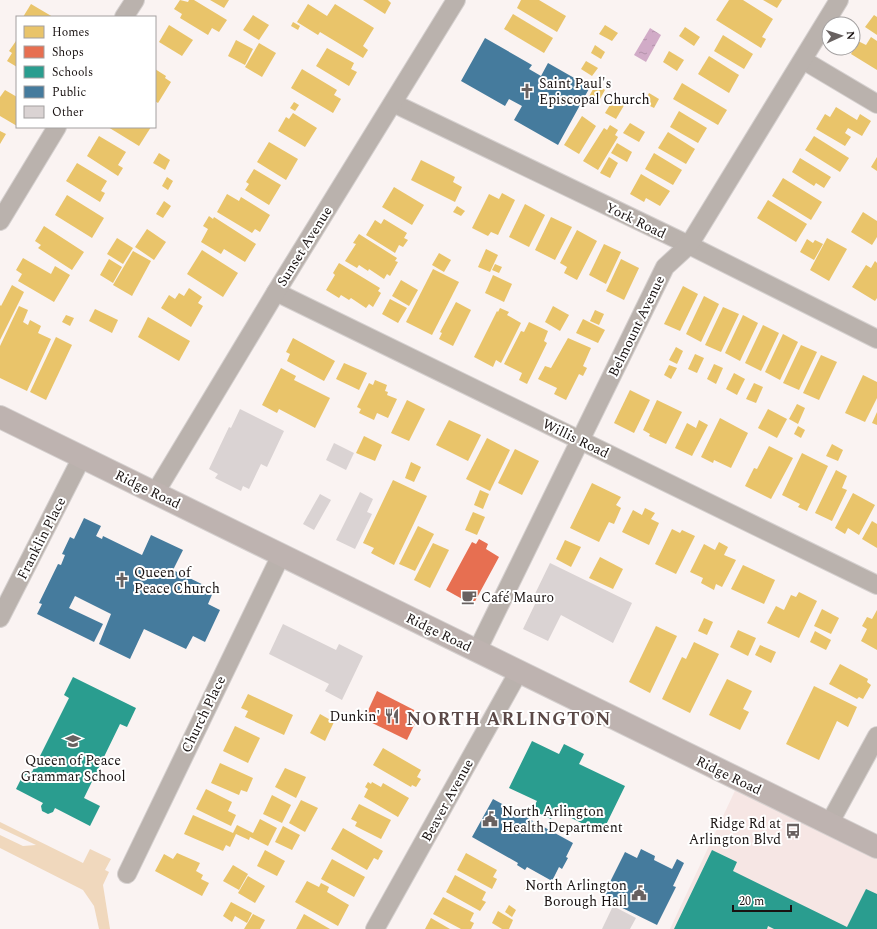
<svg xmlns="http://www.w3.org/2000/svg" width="877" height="929" viewBox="0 0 877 929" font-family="Spectral,serif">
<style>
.built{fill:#f6e6e4}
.pitch{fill:#f0d8bd}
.water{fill:url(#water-ripples)}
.homes{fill:#e9c46a}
.shops{fill:#e76f51}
.schools{fill:#2a9d8f}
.public{fill:#457b9d}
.building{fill:#dad3d3}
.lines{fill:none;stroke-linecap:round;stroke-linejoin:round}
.minor-casing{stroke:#d5d0cf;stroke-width:20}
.primary-casing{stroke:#d5d0cf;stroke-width:24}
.minor{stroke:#bab2ad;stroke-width:18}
.primary{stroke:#beb3b0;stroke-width:22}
.labels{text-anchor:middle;stroke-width:4;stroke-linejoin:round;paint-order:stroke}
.poi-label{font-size:14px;fill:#191211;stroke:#fff;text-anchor:start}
.street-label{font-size:14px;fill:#191211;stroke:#fff}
.district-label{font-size:18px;font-weight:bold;letter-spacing:1px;fill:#5b4947;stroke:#fff}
</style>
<defs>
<pattern id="water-ripples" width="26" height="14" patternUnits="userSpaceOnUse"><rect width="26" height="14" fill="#d1abc7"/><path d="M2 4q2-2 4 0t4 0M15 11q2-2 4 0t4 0" fill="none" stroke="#b392aa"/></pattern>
</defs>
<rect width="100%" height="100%" fill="#faf3f2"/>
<polygon class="built" points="740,780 877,847 877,929 670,929"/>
<polygon class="pitch" points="0,822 83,863 90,849 111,859 105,870 109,872 103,885 110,929 99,929 94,906 83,890 0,848 0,835 23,846 36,845 0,828"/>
<polygon class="water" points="650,28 661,35 646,62 634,55"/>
<g class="homes">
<polygon points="180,0 188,2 189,0 194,0 227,20 219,32 212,28 208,35 180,18 182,14 174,9"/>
<polygon points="210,0 229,0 224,8"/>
<polygon points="363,0 388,0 391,3 385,14"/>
<polygon points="521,0 539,0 566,16 557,32 517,8"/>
<polygon points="729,0 743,0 773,19 762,37 766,39 761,48 716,20"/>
<polygon points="763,0 782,0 777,8"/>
<polygon points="31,4 53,17 23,17"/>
<polygon points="308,4 327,16 335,4 374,28 363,46 368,50 363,58 320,32 318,35 297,22"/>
<polygon points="513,14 553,38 544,53 504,29"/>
<polygon points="253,15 269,25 259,40 243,30"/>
<polygon points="874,15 877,17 877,35 865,27"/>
<polygon points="293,22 300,26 298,30 291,26"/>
<polygon points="169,25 193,40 182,56 159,42"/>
<polygon points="605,25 618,33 612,41 599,34"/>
<polygon points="685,27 700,37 694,46 679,36"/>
<polygon points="723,35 753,54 744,69 714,51"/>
<polygon points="871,37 877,41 877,70 851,54 858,41 866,45"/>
<polygon points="236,40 253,49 245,65 228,56"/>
<polygon points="16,41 17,41 17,67 7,61 12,53 9,51"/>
<polygon points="259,43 276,53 262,77 245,67"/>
<polygon points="595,45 605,52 601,59 591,53"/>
<polygon points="327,48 354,63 351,69 357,72 349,86 316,66"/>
<polygon points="669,51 684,60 677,71 663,62"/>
<polygon points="709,56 739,75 729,93 698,74"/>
<polygon points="586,61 598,68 592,76 581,69"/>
<polygon points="155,69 166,76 165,78 171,82 158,103 155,101"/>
<polygon points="302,69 337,90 334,95 341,99 333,113 291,88"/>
<polygon points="682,83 727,110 718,125 673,99"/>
<polygon points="596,84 605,90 596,106 587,100"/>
<polygon points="5,90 17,97 17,126 0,116 0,97"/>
<polygon points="649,93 659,99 654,108 644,103"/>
<polygon points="616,95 626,102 616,119 605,113"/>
<polygon points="294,102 299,105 295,111 290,108"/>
<polygon points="836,107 857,120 860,114 871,121 862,136 848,128 845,133 851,137 845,146 816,129 825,114 830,117"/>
<polygon points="679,111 707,128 698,143 670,127"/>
<polygon points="293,113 317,128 305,147 278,131 286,117 289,119"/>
<polygon points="582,116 596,126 579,154 564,145"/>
<polygon points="630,123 645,132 639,142 623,133"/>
<polygon points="610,125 618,130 615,135 618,137 598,170 583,161 604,128 607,130"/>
<polygon points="108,127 151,127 139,146"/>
<polygon points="0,131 6,134 0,144"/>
<polygon points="668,132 695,149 686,164 658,148"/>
<polygon points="99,136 126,152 118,165 123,168 118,176 87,156"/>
<polygon points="814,136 849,158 840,172 805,150"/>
<polygon points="269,142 298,159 286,180 257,162"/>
<polygon points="617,143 632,152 627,162 611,153"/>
<polygon points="159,153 170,160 165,170 153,163"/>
<polygon points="654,153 682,170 673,185 645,169"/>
<polygon points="609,157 618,163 610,178 600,173"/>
<polygon points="877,157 877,171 871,167"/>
<polygon points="800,158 831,177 824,188 816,183 814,186 792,172"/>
<polygon points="421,160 455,177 453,182 462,187 455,202 411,180"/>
<polygon points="77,163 107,181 101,191 105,193 100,202 66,181"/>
<polygon points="254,169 281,185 269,205 245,190 249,184 246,182"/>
<polygon points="641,174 670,191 660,206 646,198 644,202 630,194"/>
<polygon points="167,177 173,181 168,190 162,186"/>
<polygon points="783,178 822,202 811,220 772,196"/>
<polygon points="394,187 424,205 412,225 382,207"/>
<polygon points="502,193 515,200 498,235 491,232 488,236 472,228 489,194 499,199"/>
<polygon points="227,194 239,201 241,197 270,215 260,232 255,229 252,233 217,212"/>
<polygon points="67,195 104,218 92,238 55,215"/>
<polygon points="768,200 807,224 796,242 757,218"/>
<polygon points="164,201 171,206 163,218 156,214"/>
<polygon points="525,204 545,215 529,247 509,237"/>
<polygon points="457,206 465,211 461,216 453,212"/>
<polygon points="863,212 877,221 877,237 872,245 851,232"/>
<polygon points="209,216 213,219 214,217 256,244 245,262 224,249 221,254 201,242 208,229 203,226"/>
<polygon points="551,217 572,227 555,260 535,250"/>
<polygon points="384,219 407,233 404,238 408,240 403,247 399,245 395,253 366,235 375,220 381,224"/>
<polygon points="44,226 84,252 72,270 38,248 41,245 35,241"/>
<polygon points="147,229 166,242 154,260 135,247"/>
<polygon points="577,230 597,241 577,280 564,273 567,267 560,263"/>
<polygon points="359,234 397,258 395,261 398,262 390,276 387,274 384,279 369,269 368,271 359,265 357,268 345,261 356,244 353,243"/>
<polygon points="117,238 133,248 123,264 107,254"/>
<polygon points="827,238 847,249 829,281 810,270"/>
<polygon points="807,239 813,243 815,240 823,244 814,260 800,252"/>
<polygon points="604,244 621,252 606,284 589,275"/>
<polygon points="486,249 498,255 490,272 478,267"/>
<polygon points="202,250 238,273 223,297 187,274"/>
<polygon points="133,251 151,261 132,296 113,285"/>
<polygon points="439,253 451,260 444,272 432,265"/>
<polygon points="23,258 51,274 55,266 70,275 54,302 18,281 22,274 16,270"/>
<polygon points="109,259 122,267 113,283 100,275"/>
<polygon points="621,259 639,268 624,300 606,291"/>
<polygon points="875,261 877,263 877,298 875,301 852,287 866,265 871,268"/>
<polygon points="339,263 380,288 378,291 381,293 373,307 369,304 366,308 351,298 349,300 341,295 339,298 326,290 335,275 333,273"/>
<polygon points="495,264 502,267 499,273 492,270"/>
<polygon points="433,269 459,282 432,335 406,322"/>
<polygon points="493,275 512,284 504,302 485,293"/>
<polygon points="401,280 418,290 409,306 392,296"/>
<polygon points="12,285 24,292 0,340 0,305 1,306"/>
<polygon points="683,286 698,294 680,331 664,324"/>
<polygon points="189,288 202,297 198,303 203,306 191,327 161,308 169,295 175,299 179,293 184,296"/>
<polygon points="704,296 719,304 701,342 686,334"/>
<polygon points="390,299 407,308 398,323 382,314"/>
<polygon points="456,302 471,310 453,346 439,339 442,333 440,332"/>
<polygon points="19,306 28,310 23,322 28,325 30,320 41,326 38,333 51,339 27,391 0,378 0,346"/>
<polygon points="553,306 569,315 560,331 545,322"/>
<polygon points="723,307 739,314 721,352 705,345"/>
<polygon points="500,308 509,312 507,315 521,323 501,363 496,360 493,367 474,357 497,311 498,312"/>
<polygon points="95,309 118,320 112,333 89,321"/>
<polygon points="595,310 604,314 599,325 590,321"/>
<polygon points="66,315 74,318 70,326 62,322"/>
<polygon points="743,315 758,323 740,361 725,353"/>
<polygon points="148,317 190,341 179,361 138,337"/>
<polygon points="583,319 605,330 598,343 576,333"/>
<polygon points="529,322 548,331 544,341 547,343 527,384 519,380 522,373 504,364 521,331 524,332"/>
<polygon points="763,325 779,333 761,371 745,363"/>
<polygon points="783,334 798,342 780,380 765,372"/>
<polygon points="56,337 72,345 46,400 30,392"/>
<polygon points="293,338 335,361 324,381 287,361 290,354 286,352"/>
<polygon points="568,338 591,348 583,366 587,368 583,376 579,374 566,400 554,394 557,388 538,379 545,366 551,368"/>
<polygon points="801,345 817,352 799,390 783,383"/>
<polygon points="676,347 683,351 677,364 669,360"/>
<polygon points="695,354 704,358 697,373 688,369"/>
<polygon points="821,355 837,362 819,400 803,393"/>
<polygon points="344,363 367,373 359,390 336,379"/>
<polygon points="714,364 723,368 716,384 707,379"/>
<polygon points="669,365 677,368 671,379 664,375"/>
<polygon points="281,368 296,376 294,380 330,398 315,428 279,409 277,413 262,405"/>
<polygon points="734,373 745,379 737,395 726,389"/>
<polygon points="863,375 877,382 877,398 865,422 845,413"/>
<polygon points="375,380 387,385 385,391 388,392 387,395 397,399 388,418 377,413 374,420 359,413 361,409 357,407 369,383 373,385"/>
<polygon points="754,383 763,387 756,403 746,399"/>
<polygon points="630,390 650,400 634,433 614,423"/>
<polygon points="407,400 425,409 409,441 391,433"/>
<polygon points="657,400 682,412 666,444 649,436 650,434 643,430"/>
<polygon points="797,404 805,408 798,424 789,419"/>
<polygon points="768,409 787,419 777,438 758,428"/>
<polygon points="877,412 877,425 872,423"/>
<polygon points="720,418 748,433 731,468 714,460 713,463 701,457"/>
<polygon points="449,420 481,435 468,461 436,445"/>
<polygon points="699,420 708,425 692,456 675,448 687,423 696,428"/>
<polygon points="798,426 805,430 801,438 794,434"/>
<polygon points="364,436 382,445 375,461 356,453"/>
<polygon points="487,438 510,450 490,491 466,479"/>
<polygon points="832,444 843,450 838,461 826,456"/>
<polygon points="769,446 793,458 771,499 745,486 754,468 757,469"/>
<polygon points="515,449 539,461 522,495 498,483"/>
<polygon points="802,453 828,466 807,511 798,507 800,504 782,495"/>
<polygon points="411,462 421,467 414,482 405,478"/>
<polygon points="836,470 847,476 842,488 847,490 832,521 815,513"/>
<polygon points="393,480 427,496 394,565 371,553 374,548 363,543"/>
<polygon points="592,483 621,497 616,505 621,508 614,524 609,522 599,542 570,528"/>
<polygon points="480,490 489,494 483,509 474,505"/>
<polygon points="853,493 875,505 859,535 848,528 845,534 835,528"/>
<polygon points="645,508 655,513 651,519 659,523 649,545 622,532 633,510 642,515"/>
<polygon points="473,512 485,517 477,535 465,530"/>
<polygon points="872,521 877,524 877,548 862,539"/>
<polygon points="418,526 434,534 415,571 399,564"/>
<polygon points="672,529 680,533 682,530 695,536 676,574 655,564"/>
<polygon points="565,540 581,547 571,567 556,559"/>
<polygon points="719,542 728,547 724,555 736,560 722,587 716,584 714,590 701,583 703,578 690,572 704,544 715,550"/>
<polygon points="433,543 449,550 430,588 414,580"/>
<polygon points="600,557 623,569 613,589 589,578"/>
<polygon points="743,565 775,580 764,604 731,589"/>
<polygon points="799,592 817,601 799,638 767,623 776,606 784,610 791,595 796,597"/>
<polygon points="822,609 839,618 831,634 814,626"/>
<polygon points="877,610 877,650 861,641 867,629 862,626 867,617 872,619"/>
<polygon points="704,618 713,622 707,635 698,631"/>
<polygon points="656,626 677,636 650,693 629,682"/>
<polygon points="738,630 756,638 748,656 730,647"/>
<polygon points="815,631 831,640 826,650 810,642"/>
<polygon points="694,642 719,654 690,713 662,699 682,657 686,659"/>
<polygon points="760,645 776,652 771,663 755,655"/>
<polygon points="840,664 868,679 867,682 871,685 863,699 859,697 857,699 829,684"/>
<polygon points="727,679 752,691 743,709 749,712 740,730 709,715"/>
<polygon points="814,686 857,707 848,727 837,721 819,760 786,744"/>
<polygon points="248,694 293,715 284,735 245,717 248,711 241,708"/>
<polygon points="320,714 334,722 325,741 310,733"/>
<polygon points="235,726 260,738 248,763 223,751"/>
<polygon points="383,748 421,770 417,777 421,779 416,787 412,785 411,787 373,765"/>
<polygon points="220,763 253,778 247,792 241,790 239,795 211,783"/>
<polygon points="285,768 306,777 296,798 275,787"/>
<polygon points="368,782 371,784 372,782 381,787 383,783 409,798 398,817 364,797 368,789 365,787"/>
<polygon points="206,789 232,802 228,811 236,815 231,826 196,809"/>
<polygon points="272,795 291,805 282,823 263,814"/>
<polygon points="301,800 318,808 305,832 289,823"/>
<polygon points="359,804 391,820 381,839 355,826 357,822 351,819"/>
<polygon points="193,815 233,833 237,825 253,833 260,819 277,828 268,846 250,837 249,840 236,834 230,847 226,845 223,851 184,834"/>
<polygon points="283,826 300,835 292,850 275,842"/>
<polygon points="343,828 383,851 378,860 374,858 367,870 331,849"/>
<polygon points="265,850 285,861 277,876 257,866"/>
<polygon points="177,853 200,863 196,871 203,875 201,879 209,883 202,896 155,871 164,854 173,859"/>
<polygon points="466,853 497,870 493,877 497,879 492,889 457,870"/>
<polygon points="332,859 365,877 354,897 321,879"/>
<polygon points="233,865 248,874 239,890 223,881"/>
<polygon points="455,875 486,892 482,900 486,902 480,911 446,892"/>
<polygon points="248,876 265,886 255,903 238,893"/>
<polygon points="307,881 319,887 321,883 329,887 327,892 349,905 338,926 295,902"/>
<polygon points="528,883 534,887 530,892 524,889"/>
<polygon points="443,897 474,913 470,921 474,923 471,929 461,929 433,914"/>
<polygon points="231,902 252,913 247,923 235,916 232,922 223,916"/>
<polygon points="509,905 516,910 512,917 505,912"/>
<polygon points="498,911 513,920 509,929 502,929 492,923"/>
<polygon points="253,914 265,920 260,929 244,929"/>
<polygon points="304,914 330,929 296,929"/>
<polygon points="431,918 450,929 425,929"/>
</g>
<g class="shops">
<polygon points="479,539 488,544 486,549 499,557 473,605 446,590 472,542 476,544"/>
<polygon points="377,691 420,713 407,740 364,719"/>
</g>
<g class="schools">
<polygon points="73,677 136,708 127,727 120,724 84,798 100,806 90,826 55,808 53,812 48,814 42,811 41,806 43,803 16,789 26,769 32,772 69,698 64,695"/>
<polygon points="532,741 559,754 564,744 584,754 579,764 625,786 602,833 555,810 551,819 532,810 537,801 509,788"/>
<polygon points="712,850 737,862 733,871 847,927 866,889 877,894 877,929 774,929 768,926 767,929 674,929"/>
</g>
<g class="public">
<polygon points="485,38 532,65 529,69 541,76 548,63 590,87 558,145 514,120 522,106 509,99 505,106 461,81"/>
<polygon points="84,518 101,526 96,536 102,539 103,536 142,555 151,535 183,550 173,570 214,590 208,604 220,610 205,642 193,636 186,649 144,629 130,659 99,644 111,614 75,596 69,608 103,624 94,642 37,614 42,604 39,603 58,564 61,565 65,555 62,554 70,537 74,539"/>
<polygon points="493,799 573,843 566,857 568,858 562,869 559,867 552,881 527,867 525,870 517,865 518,863 472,837"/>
<polygon points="641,849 655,856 654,860 672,869 677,859 684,863 673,886 676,887 657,925 602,898 625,852 637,858"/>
</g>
<g class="building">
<polygon points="240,409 284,431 267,467 261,464 249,489 243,486 241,491 215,478 218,474 209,469 229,427 231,428"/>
<polygon points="334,443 354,453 346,470 326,460"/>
<polygon points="360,492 373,499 367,512 372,514 355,549 336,540"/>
<polygon points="320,494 331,500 314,530 303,524"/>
<polygon points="550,563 632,603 613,643 561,615 548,641 523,629 536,602 532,600"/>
<polygon points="283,624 336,650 339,644 363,656 342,700 325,691 329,684 269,654"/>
<polygon points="613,906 636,918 630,929 602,929"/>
</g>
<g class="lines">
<g class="minor-casing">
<g id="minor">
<polyline points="124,17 135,0"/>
<polyline points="803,60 877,104"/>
<polyline points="393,103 689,245 877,339"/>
<polyline points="0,221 57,127"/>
<polyline points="276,292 877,585"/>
<polyline points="155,493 276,292 456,0"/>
<polyline points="0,618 82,457"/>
<polyline points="477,651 665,267 689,245 839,0"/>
<polyline points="829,824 877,736"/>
<polyline points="127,874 281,555"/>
<polyline points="375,929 519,671"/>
</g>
</g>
<g class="primary-casing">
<polyline id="primary" points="0,417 877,847"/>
</g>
<use href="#minor" class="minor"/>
<use href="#primary" class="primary"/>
</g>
<defs>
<g id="church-bare" transform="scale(1.2)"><path d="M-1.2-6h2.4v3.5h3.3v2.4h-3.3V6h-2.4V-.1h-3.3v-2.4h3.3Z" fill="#686160" stroke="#fff" stroke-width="2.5" paint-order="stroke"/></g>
<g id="cafe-bare" transform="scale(1.2)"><path d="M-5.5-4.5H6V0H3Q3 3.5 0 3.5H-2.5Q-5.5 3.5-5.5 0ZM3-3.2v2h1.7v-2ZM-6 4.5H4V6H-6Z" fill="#686160" stroke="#fff" stroke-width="2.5" paint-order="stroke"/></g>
<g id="restaurant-bare" transform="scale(1.2)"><path d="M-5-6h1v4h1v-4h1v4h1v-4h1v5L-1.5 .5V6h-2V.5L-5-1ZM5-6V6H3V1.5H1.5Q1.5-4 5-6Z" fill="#686160" stroke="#fff" stroke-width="2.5" paint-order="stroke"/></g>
<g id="school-bare" transform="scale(1.2)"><path d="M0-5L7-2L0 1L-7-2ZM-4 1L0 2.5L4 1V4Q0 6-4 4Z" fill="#686160" stroke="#fff" stroke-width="2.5" paint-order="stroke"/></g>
<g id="civic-bare" transform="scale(1.2)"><path d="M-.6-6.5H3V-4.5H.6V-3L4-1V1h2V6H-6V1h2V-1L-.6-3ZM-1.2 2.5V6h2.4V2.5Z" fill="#686160" stroke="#fff" stroke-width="2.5" paint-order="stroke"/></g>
<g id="bus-bare" transform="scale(1.2)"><path d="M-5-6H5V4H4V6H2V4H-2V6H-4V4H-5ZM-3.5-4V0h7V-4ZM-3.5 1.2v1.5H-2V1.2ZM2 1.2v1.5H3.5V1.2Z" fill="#686160" stroke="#fff" stroke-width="2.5" paint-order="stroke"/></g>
</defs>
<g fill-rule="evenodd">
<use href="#church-bare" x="527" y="91"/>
<use href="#church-bare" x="122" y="580"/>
<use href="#cafe-bare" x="469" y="597"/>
<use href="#restaurant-bare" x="392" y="716"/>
<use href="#school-bare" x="73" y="741"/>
<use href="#civic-bare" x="490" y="819"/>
<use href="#bus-bare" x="793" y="831"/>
<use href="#civic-bare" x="639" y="893"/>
</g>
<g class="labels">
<g class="poi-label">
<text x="539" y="88">Saint Paul's<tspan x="539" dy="16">Episcopal Church</tspan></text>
<text x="134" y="577">Queen of<tspan x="134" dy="16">Peace Church</tspan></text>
<text x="481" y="602">Café Mauro</text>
<text x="380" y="721" text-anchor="end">Dunkin'</text>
<text x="73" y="765" text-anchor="middle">Queen of Peace<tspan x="73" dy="16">Grammar School</tspan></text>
<text x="502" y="816">North Arlington<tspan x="502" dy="16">Health Department</tspan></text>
<text x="781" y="828" text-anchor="end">Ridge Rd at<tspan x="781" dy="16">Arlington Blvd</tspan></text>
<text x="627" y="890" text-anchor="end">North Arlington<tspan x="627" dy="16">Borough Hall</tspan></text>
</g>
<g class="street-label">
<text transform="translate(636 220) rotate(26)" y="5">York Road</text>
<text transform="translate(304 246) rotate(-58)" y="5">Sunset Avenue</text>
<text transform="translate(636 326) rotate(-64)" y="5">Belmount Avenue</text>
<text transform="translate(576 438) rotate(26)" y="5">Willis Road</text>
<text transform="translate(148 489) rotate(26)" y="5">Ridge Road</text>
<text transform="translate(41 538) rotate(-63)" y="5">Franklin Place</text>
<text transform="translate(439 632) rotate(26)" y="5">Ridge Road</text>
<text transform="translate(203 714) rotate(-64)" y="5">Church Place</text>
<text transform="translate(729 775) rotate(26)" y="5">Ridge Road</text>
<text transform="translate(447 800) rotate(-61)" y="5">Beaver Avenue</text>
</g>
<g class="district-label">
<text x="509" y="725">NORTH ARLINGTON</text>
</g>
</g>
<rect x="16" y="16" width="140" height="112" fill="#ffffff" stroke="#a3a0a0"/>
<rect x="24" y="26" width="20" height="12" fill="#e9c46a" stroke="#a3a0a0"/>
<text x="52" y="36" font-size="12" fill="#191211">Homes</text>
<rect x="24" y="46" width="20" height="12" fill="#e76f51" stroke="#a3a0a0"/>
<text x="52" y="56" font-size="12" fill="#191211">Shops</text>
<rect x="24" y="66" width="20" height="12" fill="#2a9d8f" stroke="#a3a0a0"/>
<text x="52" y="76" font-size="12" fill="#191211">Schools</text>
<rect x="24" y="86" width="20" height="12" fill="#457b9d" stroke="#a3a0a0"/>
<text x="52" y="96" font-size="12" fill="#191211">Public</text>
<rect x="24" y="106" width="20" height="12" fill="#dad3d3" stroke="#a3a0a0"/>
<text x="52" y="116" font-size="12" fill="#191211">Other</text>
<g transform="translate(841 36) rotate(87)"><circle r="19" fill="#ffffff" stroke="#a3a0a0"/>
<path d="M0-3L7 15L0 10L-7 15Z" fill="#686160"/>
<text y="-6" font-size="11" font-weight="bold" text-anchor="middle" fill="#191211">N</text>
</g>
<path d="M733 905v6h58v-6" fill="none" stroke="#191211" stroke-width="2"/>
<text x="739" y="905" font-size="12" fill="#191211" stroke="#ffffff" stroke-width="3" paint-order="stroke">20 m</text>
</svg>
